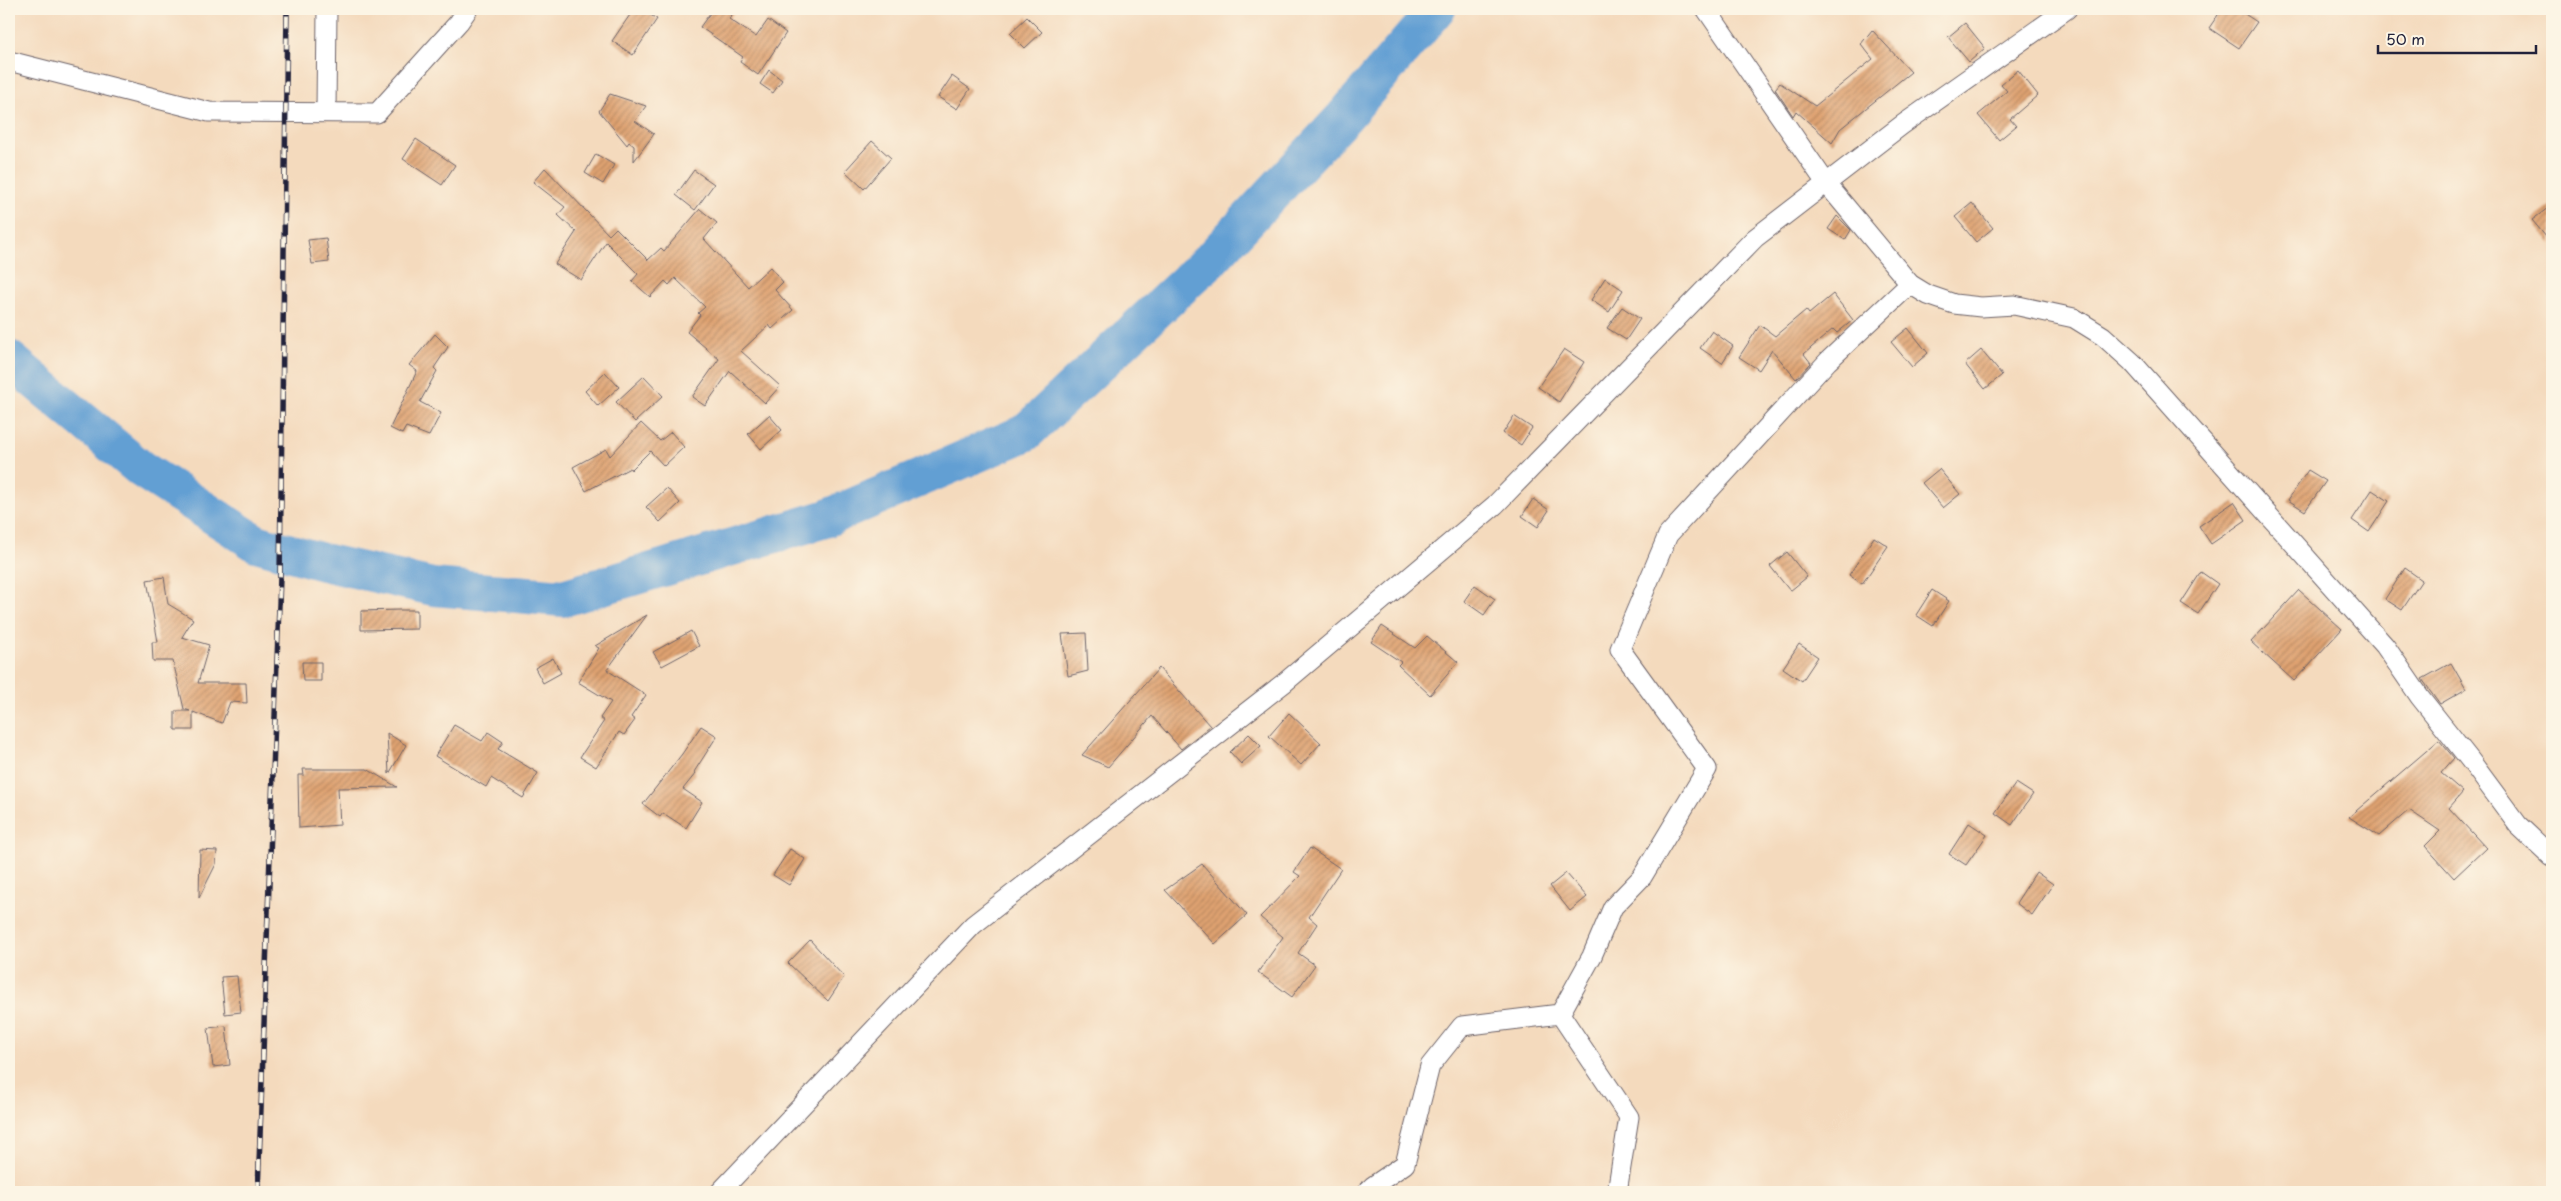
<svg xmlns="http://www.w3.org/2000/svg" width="2561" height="1201" viewBox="0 0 2561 1201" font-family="'Playpen Sans',sans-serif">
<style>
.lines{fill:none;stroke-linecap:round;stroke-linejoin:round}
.river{stroke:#629fd3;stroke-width:38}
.building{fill:url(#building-hatch)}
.street-casing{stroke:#6c6268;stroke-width:21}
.street{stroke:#fff;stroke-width:19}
.rail-casing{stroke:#22223b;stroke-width:5.5}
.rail{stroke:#fcf5e5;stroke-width:4;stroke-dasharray:11;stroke-linecap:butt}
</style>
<defs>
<pattern id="building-hatch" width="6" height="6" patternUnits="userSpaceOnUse" patternTransform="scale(1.25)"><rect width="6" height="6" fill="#dfa271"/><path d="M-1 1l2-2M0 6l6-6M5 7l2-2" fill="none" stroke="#b4845e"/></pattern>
</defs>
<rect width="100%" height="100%" fill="#fcf5e5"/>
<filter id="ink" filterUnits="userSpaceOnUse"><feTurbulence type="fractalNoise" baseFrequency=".02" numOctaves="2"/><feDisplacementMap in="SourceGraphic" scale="10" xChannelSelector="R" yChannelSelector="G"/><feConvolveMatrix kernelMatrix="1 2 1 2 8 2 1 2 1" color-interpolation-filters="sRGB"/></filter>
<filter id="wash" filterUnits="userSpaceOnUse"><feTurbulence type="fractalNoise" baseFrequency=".0096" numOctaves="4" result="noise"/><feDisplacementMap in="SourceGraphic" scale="20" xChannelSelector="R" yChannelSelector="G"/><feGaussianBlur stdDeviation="1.12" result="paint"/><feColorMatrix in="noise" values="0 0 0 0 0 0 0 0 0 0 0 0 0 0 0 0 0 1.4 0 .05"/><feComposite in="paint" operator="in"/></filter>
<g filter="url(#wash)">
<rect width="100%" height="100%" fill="#f4dabd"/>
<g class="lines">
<polyline class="river" points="9,359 141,469 256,543 323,562 433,587 563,598 825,519 1025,433 1211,259 1343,118 1437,9"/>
</g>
<g id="blocks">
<g class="building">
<polygon points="634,9 641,9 657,19 633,55 612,41"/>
<polygon points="713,9 736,9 729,19 756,37 768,20 786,33 758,75 740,62 743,57 700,27"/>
<polygon points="2222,9 2237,9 2257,22 2239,48 2209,28"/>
<polygon points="1027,17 1042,32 1025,48 1010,33"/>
<polygon points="1965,23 1985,48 1969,62 1948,37"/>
<polygon points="1872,30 1911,72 1840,129 1832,143 1796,111 1793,116 1775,89 1780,83 1815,106 1873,59 1861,44"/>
<polygon points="769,70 782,80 773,93 760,84"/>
<polygon points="2018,70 2038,95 2010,119 2016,126 1999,140 1978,115 2007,91 2001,84"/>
<polygon points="952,76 970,89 957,109 938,97"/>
<polygon points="610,94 646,106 635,121 654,134 634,161 634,146 629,142 627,145 599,111"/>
<polygon points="416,139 455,165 442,185 403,159"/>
<polygon points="872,141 891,158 864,189 845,171"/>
<polygon points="596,154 614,165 603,184 585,173"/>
<polygon points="545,168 609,235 616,228 648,260 661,248 664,251 700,209 717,223 704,239 748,287 770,267 783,282 775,290 793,310 772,329 769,325 741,351 780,386 765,403 730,371 705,406 692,397 719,359 687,332 700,315 698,313 705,307 675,278 669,285 665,281 650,297 632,281 638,274 606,242 581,280 555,264 576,232 558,215 565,207 533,182"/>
<polygon points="694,170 714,184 695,210 676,195"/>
<polygon points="1972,203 1993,228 1976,242 1955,217"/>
<polygon points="2552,205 2552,244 2532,220"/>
<polygon points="1837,216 1851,230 1845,240 1828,229"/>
<polygon points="326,238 329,262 312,264 308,240"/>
<polygon points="1605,278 1623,290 1609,312 1591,300"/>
<polygon points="1833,294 1853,320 1837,333 1833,329 1804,354 1811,363 1796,379 1772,350 1759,370 1739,357 1760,325 1775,336 1806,310 1809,314"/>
<polygon points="1622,307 1640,319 1626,340 1607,328"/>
<polygon points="1908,328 1928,353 1912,367 1891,342"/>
<polygon points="1712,331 1733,346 1722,363 1700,348"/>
<polygon points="435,334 448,347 434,368 437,371 420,402 441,413 429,436 406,427 402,434 390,428 417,371 409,365"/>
<polygon points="1564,349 1584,362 1559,402 1538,387"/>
<polygon points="1981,350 2002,375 1985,389 1965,364"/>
<polygon points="605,372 619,387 598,406 585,391"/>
<polygon points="644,376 663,396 635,422 616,402"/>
<polygon points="769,415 782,430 761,449 748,434"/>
<polygon points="1514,416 1532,428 1521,445 1503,433"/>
<polygon points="641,423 660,441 671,432 684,447 664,466 650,451 631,470 630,468 586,491 573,467 606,449 610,456"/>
<polygon points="1939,469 1960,494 1943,508 1922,483"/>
<polygon points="2308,470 2326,481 2305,511 2288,500"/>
<polygon points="667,488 680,503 660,522 646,507"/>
<polygon points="2372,490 2389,501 2369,532 2352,520"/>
<polygon points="1533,499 1549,510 1538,527 1522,516"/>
<polygon points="2234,502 2246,520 2211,544 2199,526"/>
<polygon points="1874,537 1888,546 1862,584 1849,575"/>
<polygon points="1787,552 1807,577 1790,591 1770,566"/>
<polygon points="2405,568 2422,580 2402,610 2385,599"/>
<polygon points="2201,572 2218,584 2198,614 2181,603"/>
<polygon points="164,577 168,604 193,619 182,637 209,645 198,683 246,683 247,703 230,702 222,723 193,712 193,730 175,730 175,711 190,711 184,709 173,661 153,661 152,642 158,642 147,580"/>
<polygon points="1475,585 1495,599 1484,615 1464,601"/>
<polygon points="1932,590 1949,601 1933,626 1916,615"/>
<polygon points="2299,590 2342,629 2294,681 2251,642"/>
<polygon points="399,610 417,610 417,629 361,630 361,611"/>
<polygon points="647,615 607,670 646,695 631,717 635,720 624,735 619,732 596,767 580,757 604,721 600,718 611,702 578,682 599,648 595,646"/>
<polygon points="1382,626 1415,648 1427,636 1458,662 1430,695 1398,665 1401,662 1371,642"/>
<polygon points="691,631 699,646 662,666 653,652"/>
<polygon points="1086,633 1088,671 1068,676 1062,634"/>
<polygon points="1799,644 1818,657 1802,681 1783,668"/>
<polygon points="553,658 561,673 543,683 535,668"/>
<polygon points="302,662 321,662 321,681 303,681"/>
<polygon points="2451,663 2466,689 2440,704 2422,679"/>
<polygon points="1159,668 1210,726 1181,749 1152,716 1108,767 1082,755"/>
<polygon points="1289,713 1321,743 1301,765 1269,736"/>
<polygon points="454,725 482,741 488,732 503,742 498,749 538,773 523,798 491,778 486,787 435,756"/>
<polygon points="701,726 717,736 694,772 696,773 683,789 702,802 686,828 663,813 660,817 643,804 682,754"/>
<polygon points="387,733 406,745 389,774"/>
<polygon points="1249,734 1261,746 1241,764 1230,752"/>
<polygon points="2439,740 2454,758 2441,773 2463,792 2449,808 2486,848 2454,878 2425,846 2440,831 2409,810 2379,836 2349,817"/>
<polygon points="303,769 367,769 397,787 338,788 340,825 299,828 298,775 304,775"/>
<polygon points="2016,783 2033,794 2012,825 1995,813"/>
<polygon points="1969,823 1987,835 1966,865 1949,854"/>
<polygon points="1310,848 1341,869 1309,917 1317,924 1298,953 1315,965 1292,997 1258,972 1283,937 1260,917 1300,876 1294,872"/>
<polygon points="790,849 805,859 789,885 773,875"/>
<polygon points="200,850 217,851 216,864 199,898"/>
<polygon points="1202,864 1247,915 1215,944 1165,890"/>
<polygon points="2036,872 2053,884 2032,915 2016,903"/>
<polygon points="1566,873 1587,897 1570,911 1550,886"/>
<polygon points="810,940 844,977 828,1001 788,963"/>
<polygon points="237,976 241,1012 225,1014 221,977"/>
<polygon points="226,1026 230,1065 213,1067 208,1028"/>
</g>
</g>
</g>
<g filter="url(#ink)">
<use href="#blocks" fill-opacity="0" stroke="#6c6268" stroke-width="1"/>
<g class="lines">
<g class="street-casing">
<g id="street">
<polyline points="1706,9 1826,183 1910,284 1928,295 1954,304 1981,307 2014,305 2074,318 2103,336 2132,362 2385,646 2420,697 2470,760 2518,825 2552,857"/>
<polyline points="9,61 209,112 377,113 459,22 468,9"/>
<polyline points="326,112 327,9"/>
<polyline points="1560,1014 1629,1117 1617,1192"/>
<polyline points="720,1192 973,925 1284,683 1495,505 1755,238 1902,125 2067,9"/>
<polyline points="1367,1192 1373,1186 1405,1164 1430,1066 1462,1026 1560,1014 1592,956 1613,907 1642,877 1707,769 1620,649 1668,535 1828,361 1910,284"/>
</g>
</g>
<use href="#street" class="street"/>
<g class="rail-casing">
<polyline id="rail" points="258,1192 280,577 287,9"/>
</g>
<use href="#rail" class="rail"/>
</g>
</g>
<rect width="2561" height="1201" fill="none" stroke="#fcf5e5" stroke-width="30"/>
<path d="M2378 45v8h158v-8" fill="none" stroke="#22223b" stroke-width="2.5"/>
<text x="2386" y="45" font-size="15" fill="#22223b" stroke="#fcf5e5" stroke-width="4" paint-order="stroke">50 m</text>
</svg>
